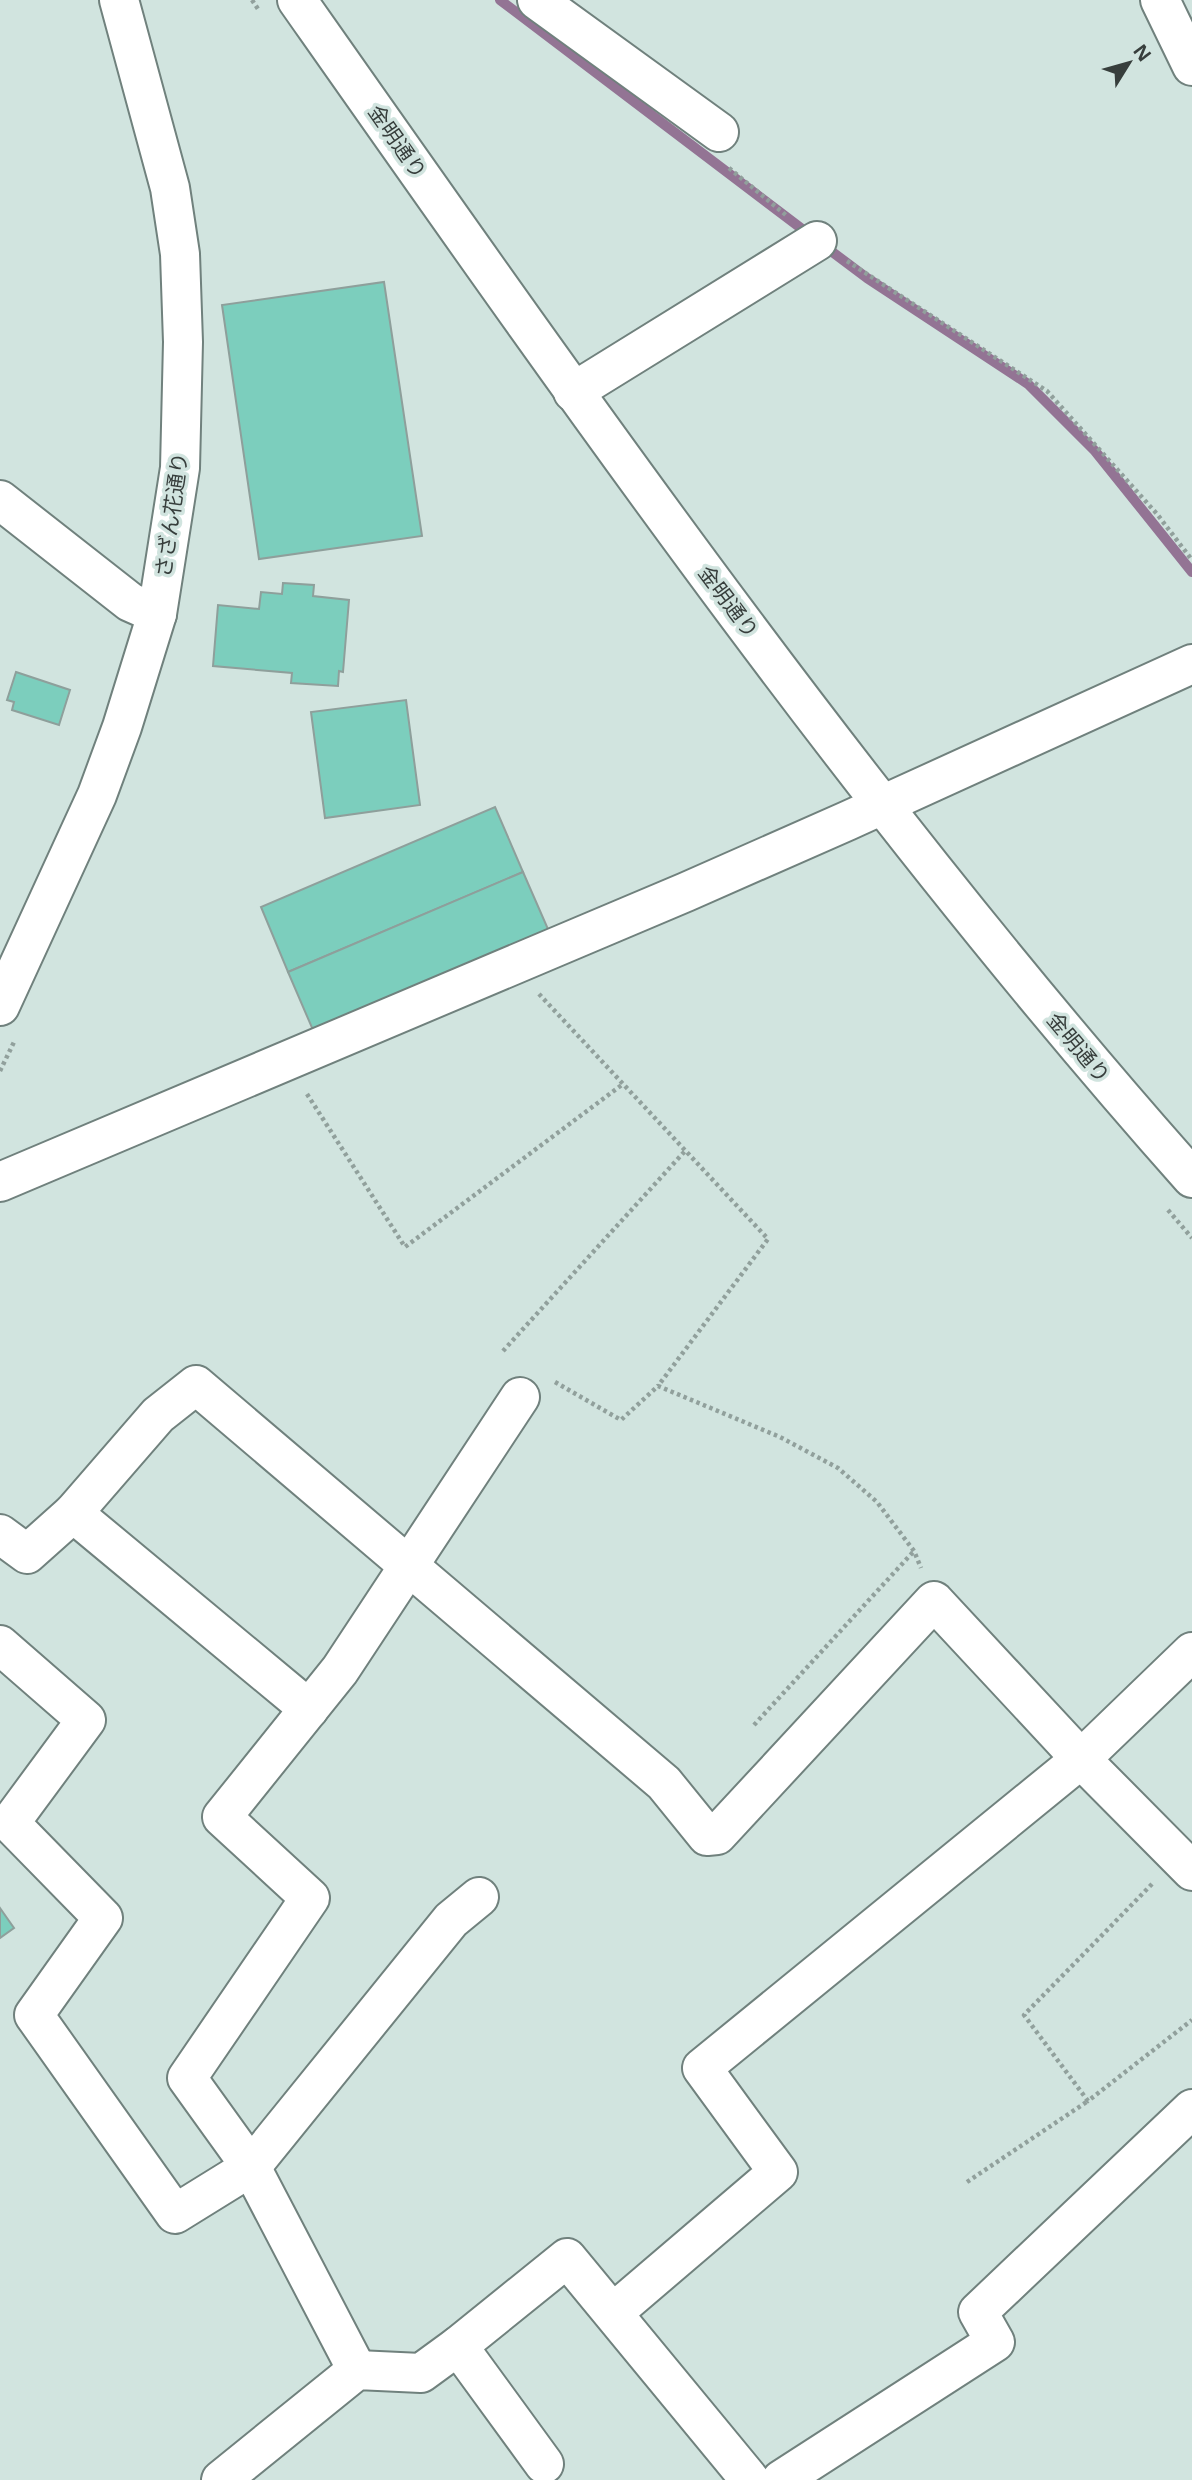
<svg xmlns="http://www.w3.org/2000/svg" width="1192" height="2480" viewBox="0 0 1192 2480" font-family="'Open Sans','Noto Sans JP',sans-serif">
<style>
.lines{fill:none;stroke-linecap:round;stroke-linejoin:round}
.stream{stroke:#937494;stroke-width:10}
.building{fill:#7ccebd;stroke:#8e9f9b;stroke-width:2}
.minor-casing{stroke:#70817d;stroke-width:42}
.path{stroke:#91a09c;stroke-width:4.5;stroke-dasharray:3.5 3.5;stroke-linecap:butt}
.minor{stroke:#fff;stroke-width:38}
.labels{text-anchor:middle;stroke-width:7;stroke-linejoin:round;paint-order:stroke}
.street-label{font-size:21px;fill:#373e3c;stroke:#d1e4df}
</style>
<rect width="100%" height="100%" fill="#d1e4df"/>
<g class="lines">
<g class="stream">
<polyline points="500,0 810,235"/>
<polyline points="823,245 867,278 1028,384 1095,451 1192,572"/>
</g>
</g>
<g class="building">
<polygon points="384,282 422,536 259,559 222,305"/>
<polygon points="283,583 314,585 313,596 349,600 343,672 339,671 338,686 291,683 292,673 213,666 218,605 259,609 261,592 282,594"/>
<polygon points="16,672 70,690 59,725 12,710 14,702 7,700"/>
<polygon points="406,700 420,805 325,818 311,712"/>
<polygon points="495,807 523,872 288,972 261,907"/>
<polygon points="523,872 551,936 316,1037 288,972"/>
<polygon points="0,1908 14,1928 0,1938"/>
</g>
<g class="lines">
<g class="minor-casing">
<g id="minor">
<path d="M297 0C581 404 864 809 1192 1178"/>
<polyline points="537,0 719,132"/>
<polyline points="1160,0 1192,66"/>
<polyline points="573,392 817,241"/>
<polyline points="0,500 130,602 157,614"/>
<polyline points="0,1006 97,795 122,727 157,614 180,468 183,342 180,254 170,188 119,0"/>
<polyline points="0,1182 686,892 847,821 1192,664"/>
<polyline points="0,1534 27,1554 73,1513"/>
<polyline points="0,1645 86,1720 10,1823 103,1918 34,2015 175,2214 251,2167 451,1920 479,1897"/>
<polyline points="309,1709 73,1513 158,1415 196,1385 664,1783 707,1836 717,1835 934,1601 1081,1759 1192,1871"/>
<polyline points="614,2312 778,2172 702,2068 1081,1759 1192,1652"/>
<polyline points="357,2370 251,2167 187,2078 310,1898 222,1817 340,1670 520,1397"/>
<polyline points="544,2464 458,2346 567,2258 750,2480"/>
<polyline points="221,2480 357,2370 421,2373 458,2346"/>
<polyline points="781,2480 995,2342 978,2312 1192,2109"/>
</g>
</g>
<g class="path">
<polyline points="252,0 258,9"/>
<polyline points="729,168 787,216"/>
<polyline points="847,261 1047,391 1157,514 1192,560"/>
<polyline points="539,994 768,1239 658,1386"/>
<polyline points="0,1071 14,1042"/>
<polyline points="307,1094 405,1247 623,1084"/>
<polyline points="1168,1210 1192,1238"/>
<polyline points="503,1351 685,1151"/>
<polyline points="555,1382 621,1420 658,1386 780,1437 838,1468 877,1502 914,1551 921,1568"/>
<polyline points="754,1725 914,1551"/>
<polyline points="1152,1884 1024,2015 1088,2101 1192,2020"/>
<polyline points="967,2182 1088,2101"/>
</g>
<use href="#minor" class="minor"/>
</g>
<g class="labels">
<g class="street-label">
<text transform="translate(397 142) rotate(55)" y="7">金明通り</text>
<text transform="translate(172 515) rotate(-82)" y="7">さざん花通り</text>
<text transform="translate(728 602) rotate(53)" y="7">金明通り</text>
<text transform="translate(1078 1048) rotate(50)" y="7">金明通り</text>
</g>
</g>
<g transform="translate(1129 63) rotate(53)" stroke="#d1e4df" stroke-width="5" paint-order="stroke">
<path d="M0-5L12 26L0 18L-12 26Z" fill="#373e3c"/>
<text y="-10" font-size="19" font-weight="bold" text-anchor="middle" fill="#373e3c">N</text>
</g>
</svg>
